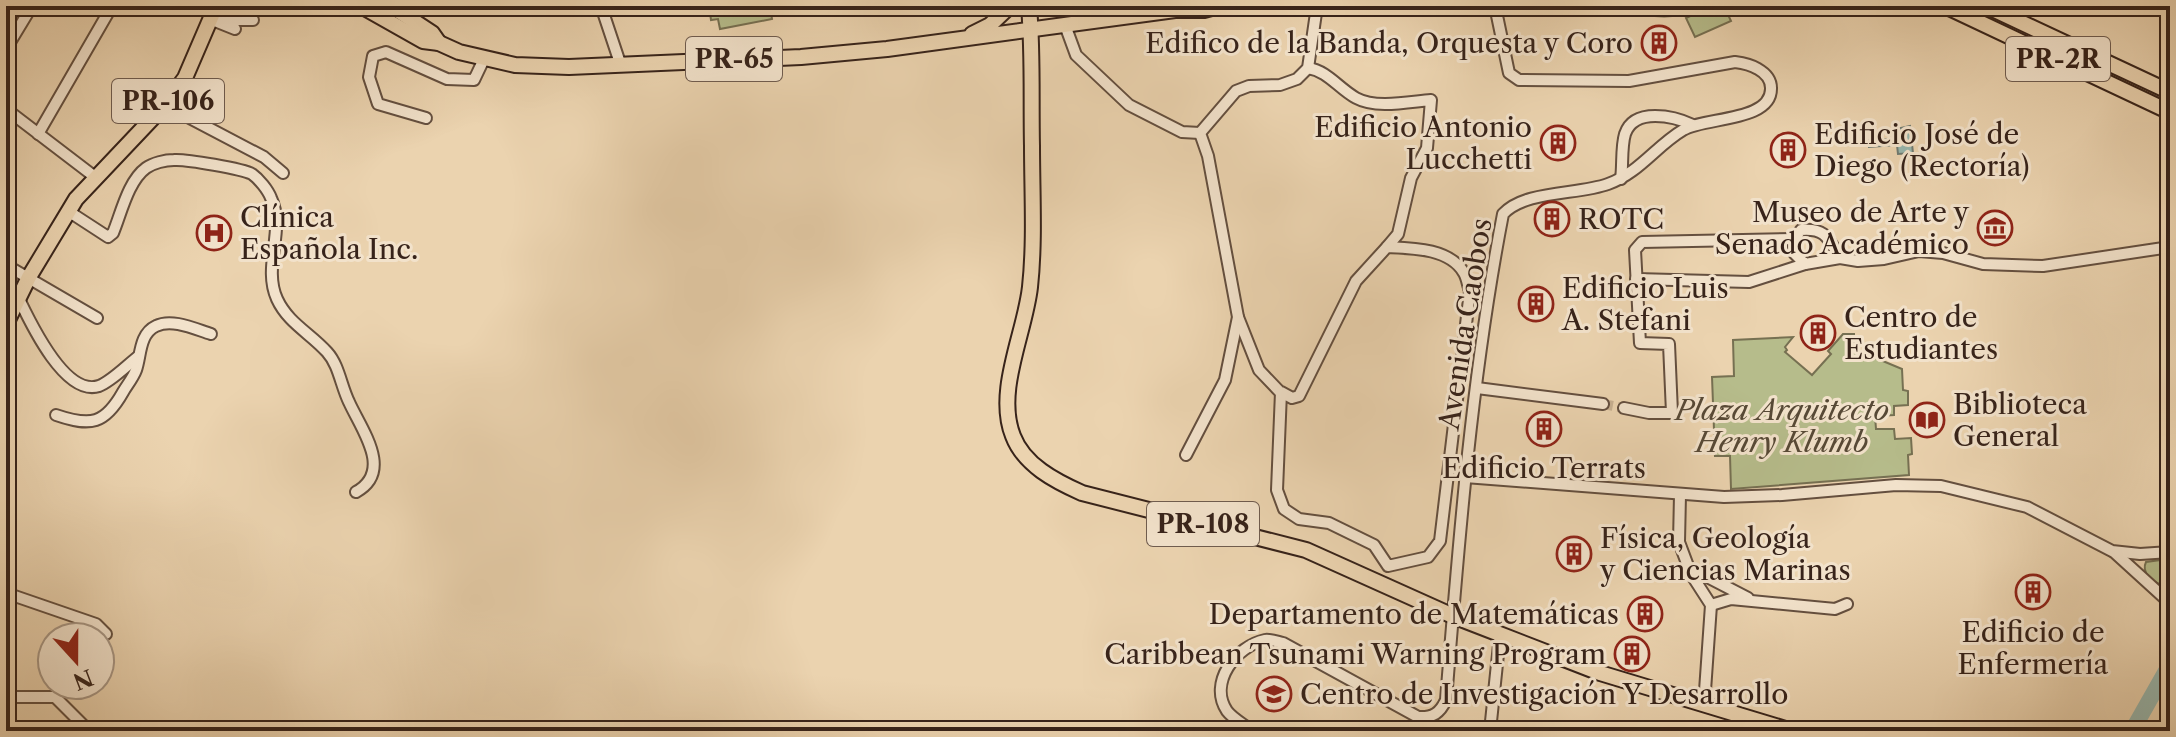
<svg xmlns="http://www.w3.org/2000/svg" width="2176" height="737" viewBox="0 0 2176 737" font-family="'Libre Caslon Text',serif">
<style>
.green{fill:#b6bc8b;stroke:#767052;stroke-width:2}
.water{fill:#98b7ae;stroke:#717c73;stroke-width:2}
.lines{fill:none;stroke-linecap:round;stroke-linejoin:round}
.river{stroke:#98b7ae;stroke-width:16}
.minor-tunnel{stroke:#c7b091;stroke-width:10;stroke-dasharray:10 5;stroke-linecap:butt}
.minor-casing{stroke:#644f3f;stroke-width:14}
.major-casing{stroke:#37231a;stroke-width:18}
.minor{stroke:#f2e2cb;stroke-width:10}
.major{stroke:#ebd3af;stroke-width:14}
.labels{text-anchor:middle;stroke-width:6;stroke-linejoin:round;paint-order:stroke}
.shield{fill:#f2e2cb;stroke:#6f5c4f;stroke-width:2}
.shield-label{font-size:26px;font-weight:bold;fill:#37231a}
.poi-label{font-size:28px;fill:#37231a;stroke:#f2e2cb;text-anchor:start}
.street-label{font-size:28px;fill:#37231a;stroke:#f2e2cb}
.park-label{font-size:28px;font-style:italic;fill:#574936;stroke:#f2e2cb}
</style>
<rect width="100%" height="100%" fill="#ebd3af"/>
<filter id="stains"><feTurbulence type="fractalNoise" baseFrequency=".0025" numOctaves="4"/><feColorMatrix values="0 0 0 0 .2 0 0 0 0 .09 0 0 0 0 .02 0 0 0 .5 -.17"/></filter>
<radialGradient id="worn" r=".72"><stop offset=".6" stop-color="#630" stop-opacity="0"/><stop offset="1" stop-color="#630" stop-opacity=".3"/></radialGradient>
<g class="green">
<polygon points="709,6 770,6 772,19 720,29 718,19 711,20"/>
<path d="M1623 6H1696C1674 23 1647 17 1623 6Z"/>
<polygon points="1712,6 1724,6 1731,21 1695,37 1686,18"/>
<polygon points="1843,334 1854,334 1854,349 1902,369 1903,390 1908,391 1908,405 1894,406 1894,415 1875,416 1876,429 1894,429 1895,439 1911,438 1912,454 1908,455 1909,475 1731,489 1730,456 1715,456 1712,377 1734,376 1733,340 1793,337 1785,347 1787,350 1785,352 1812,375 1831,354 1828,351"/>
<path d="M2168 559V581L2163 585C2152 583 2141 572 2146 562Z"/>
</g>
<polygon class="water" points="1910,126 1913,153 1898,154 1897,145 1869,147 1869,140 1895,139 1896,129"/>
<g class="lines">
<polyline class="river" points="2132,731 2170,664"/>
<polyline class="minor-tunnel" points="1603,404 1624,408"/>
<g class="minor-casing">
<g id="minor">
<polyline points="601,6 620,63"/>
<polyline points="213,13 234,20 253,20"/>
<polyline points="210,19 235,29"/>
<polyline points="1065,25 1076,55 1129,105 1182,132 1200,133"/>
<polyline points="6,49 32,6"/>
<path d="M1308 68C1328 71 1338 88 1356 98 1376 109 1408 102 1431 100L1427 148 1411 178 1398 234 1387 247"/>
<polyline points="165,105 264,157 283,173"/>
<polyline points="6,109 95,177"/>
<polyline points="426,118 378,104 369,77 373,56 386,52 447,79 474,80 484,59"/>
<polyline points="38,134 112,6"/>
<path d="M1621 179C1623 166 1621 147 1625 134 1634 107 1674 116 1693 125"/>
<path d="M68 211 108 237 113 233C121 214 128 181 146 168 153 163 165 160 174 160 186 159 243 169 252 174 259 179 268 190 271 198 286 230 262 266 277 299 288 323 310 333 327 352 339 365 341 386 349 402 361 429 394 471 356 492"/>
<path d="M1840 258C1828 238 1826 228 1801 230L1794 239V253L1805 264 1840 258 1858 261 1884 259 1919 251 1943 253 1983 264 2043 266 2170 247"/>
<polyline points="6,265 97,318"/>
<polyline points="1636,279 1749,282 1805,264"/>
<path d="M19 299C30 322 65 397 99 386 112 381 127 365 139 356"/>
<path d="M1238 317 1259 370 1280 392H1281L1292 398 1299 396 1356 281 1387 247C1411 248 1450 248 1464 273 1467 278 1468 286 1470 291L1440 541 1428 557 1388 566 1374 545 1329 523 1299 519 1284 509 1277 490 1281 392"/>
<polyline points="1477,388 1603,404"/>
<polyline points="1624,408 1649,413 1672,413 1669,344 1640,343 1635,250 1642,242 1794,239"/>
<path d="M56 415C91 427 105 424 123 392 127 385 133 378 136 370 141 356 139 334 156 326 172 318 195 329 211 334"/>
<polyline points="1186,455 1225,380 1238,317 1208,156 1200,133 1236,91 1249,86 1280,85 1297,79 1308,68 1317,6"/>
<polyline points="1465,477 1724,497 1782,495 1896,485 1941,486 2027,507 2112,551 2140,554 2170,552"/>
<polyline points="1680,495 1679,542 1691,574 1711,605 1704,705"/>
<polyline points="2114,552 2170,603"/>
<polyline points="1690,568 1748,598"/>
<polyline points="6,593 96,624 106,634"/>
<polyline points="1711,605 1731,599 1835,609 1847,604"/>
<polyline points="6,697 55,697 89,731"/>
<path d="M1252 731C1245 725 1233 719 1227 711 1208 683 1236 646 1265 640 1270 639 1278 642 1283 643L1418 717C1433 718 1440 713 1446 700 1459 537 1472 374 1503 214 1525 190 1578 195 1608 184 1639 173 1656 146 1683 130 1704 117 1772 122 1771 88 1771 79 1765 73 1758 69 1750 64 1743 63 1735 62L1629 81 1519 80 1509 73 1495 6"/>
<polyline points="1490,731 1500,635"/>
<polyline points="2163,731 2170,720"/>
</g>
</g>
<g class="major-casing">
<g id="major">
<polyline points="361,6 423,41 439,43 459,52 515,65 569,67 801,57 887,49 1175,10 1204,10 1219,6"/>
<polyline points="391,6 432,33 439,43"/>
<path d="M1029 6C1033 53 1031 100 1032 146 1032 193 1035 240 1030 287 1025 333 995 391 1013 436 1024 465 1055 481 1082 493L1306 550 1453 616 1600 673 1792 731"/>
<polyline points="1070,6 1100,18"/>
<polyline points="1945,6 2170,112"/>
<polyline points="1986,6 2170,92"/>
<polyline points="972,34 990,25 1010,6"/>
<polyline points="6,324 29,277 76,199 165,105 185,78 216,6"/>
</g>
</g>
<use href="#minor" class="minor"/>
<use href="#major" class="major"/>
</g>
<defs>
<g id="building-ring" transform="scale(1.8)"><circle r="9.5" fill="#f2e2cb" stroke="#8f2418" stroke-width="1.5"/><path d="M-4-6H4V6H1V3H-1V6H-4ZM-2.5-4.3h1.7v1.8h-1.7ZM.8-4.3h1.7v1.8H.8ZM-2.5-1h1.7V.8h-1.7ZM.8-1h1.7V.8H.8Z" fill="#8f2418"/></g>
<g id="museum-ring" transform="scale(1.8)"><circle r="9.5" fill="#f2e2cb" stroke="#8f2418" stroke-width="1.5"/><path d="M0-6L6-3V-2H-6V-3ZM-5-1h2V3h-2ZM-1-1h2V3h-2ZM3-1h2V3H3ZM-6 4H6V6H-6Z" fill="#8f2418"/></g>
<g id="hospital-ring" transform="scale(1.8)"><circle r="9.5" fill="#f2e2cb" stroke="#8f2418" stroke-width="1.5"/><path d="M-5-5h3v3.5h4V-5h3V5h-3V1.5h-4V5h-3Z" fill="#8f2418"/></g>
<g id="library-ring" transform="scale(1.8)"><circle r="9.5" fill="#f2e2cb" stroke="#8f2418" stroke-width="1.5"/><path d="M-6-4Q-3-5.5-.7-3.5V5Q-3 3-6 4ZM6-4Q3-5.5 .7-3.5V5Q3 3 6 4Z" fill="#8f2418"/></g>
<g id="university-ring" transform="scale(1.8)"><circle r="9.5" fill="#f2e2cb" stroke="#8f2418" stroke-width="1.5"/><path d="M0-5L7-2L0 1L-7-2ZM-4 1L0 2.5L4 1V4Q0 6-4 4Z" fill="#8f2418"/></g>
</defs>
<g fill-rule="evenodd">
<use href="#building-ring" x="1659" y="43"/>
<use href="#building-ring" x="1558" y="143"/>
<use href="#building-ring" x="1788" y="150"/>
<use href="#building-ring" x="1552" y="219"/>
<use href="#museum-ring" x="1995" y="228"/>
<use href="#hospital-ring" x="214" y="233"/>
<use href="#building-ring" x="1536" y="304"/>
<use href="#building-ring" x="1818" y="333"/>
<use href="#library-ring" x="1927" y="420"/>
<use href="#building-ring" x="1544" y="429"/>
<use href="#building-ring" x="1574" y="554"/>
<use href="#building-ring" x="2033" y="592"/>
<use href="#building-ring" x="1645" y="614"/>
<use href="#building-ring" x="1632" y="654"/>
<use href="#university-ring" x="1274" y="694"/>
</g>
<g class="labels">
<g class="shield">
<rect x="686" y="37" width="96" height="44" rx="6"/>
<rect x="2006" y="37" width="104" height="44" rx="6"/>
<rect x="112" y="79" width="112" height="44" rx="6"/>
<rect x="1147" y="502" width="112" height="44" rx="6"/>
</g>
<g class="shield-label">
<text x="734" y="68">PR-65</text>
<text x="2058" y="68">PR-2R</text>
<text x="168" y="110">PR-106</text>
<text x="1203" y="533">PR-108</text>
</g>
<g class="poi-label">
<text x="1633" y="53" text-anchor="end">Edifico de la Banda, Orquesta y Coro</text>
<text x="1532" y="137" text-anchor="end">Edificio Antonio<tspan x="1532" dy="32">Lucchetti</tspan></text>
<text x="1814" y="144">Edificio José de<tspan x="1814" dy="32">Diego (Rectoría)</tspan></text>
<text x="1969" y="222" text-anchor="end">Museo de Arte y<tspan x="1969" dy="32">Senado Académico</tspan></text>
<text x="240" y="227">Clínica<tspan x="240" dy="32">Española Inc.</tspan></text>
<text x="1578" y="229">ROTC</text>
<text x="1562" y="298">Edificio Luis<tspan x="1562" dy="32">A. Stefani</tspan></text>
<text x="1844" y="327">Centro de<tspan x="1844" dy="32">Estudiantes</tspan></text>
<text x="1953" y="414">Biblioteca<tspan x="1953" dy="32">General</tspan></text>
<text x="1544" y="478" text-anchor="middle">Edificio Terrats</text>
<text x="1600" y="548">Física, Geología<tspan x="1600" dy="32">y Ciencias Marinas</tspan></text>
<text x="1619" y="624" text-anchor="end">Departamento de Matemáticas</text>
<text x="2033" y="642" text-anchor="middle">Edificio de<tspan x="2033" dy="32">Enfermería</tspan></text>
<text x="1606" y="664" text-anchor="end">Caribbean Tsunami Warning Program</text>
<text x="1300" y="704">Centro de Investigación Y Desarrollo</text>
</g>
<g class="street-label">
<text transform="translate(1465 324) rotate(-81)" y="10">Avenida Caobos</text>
</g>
<g class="park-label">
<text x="1782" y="420">Plaza Arquitecto<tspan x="1782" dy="32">Henry Klumb</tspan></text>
</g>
</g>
<rect width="2176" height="737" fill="none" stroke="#ebd3af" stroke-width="32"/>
<rect x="8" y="8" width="2160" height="721" fill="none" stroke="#37231a" stroke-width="4"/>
<rect x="16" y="16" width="2144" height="705" fill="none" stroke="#37231a" stroke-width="2"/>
<g transform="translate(76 661) rotate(159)"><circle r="38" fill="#f2e2cb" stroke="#a79684" stroke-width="2"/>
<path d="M0-6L14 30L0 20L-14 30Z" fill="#8f2418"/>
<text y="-12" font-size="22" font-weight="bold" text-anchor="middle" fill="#37231a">N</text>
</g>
<rect width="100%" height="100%" filter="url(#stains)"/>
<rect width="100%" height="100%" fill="url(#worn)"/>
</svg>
